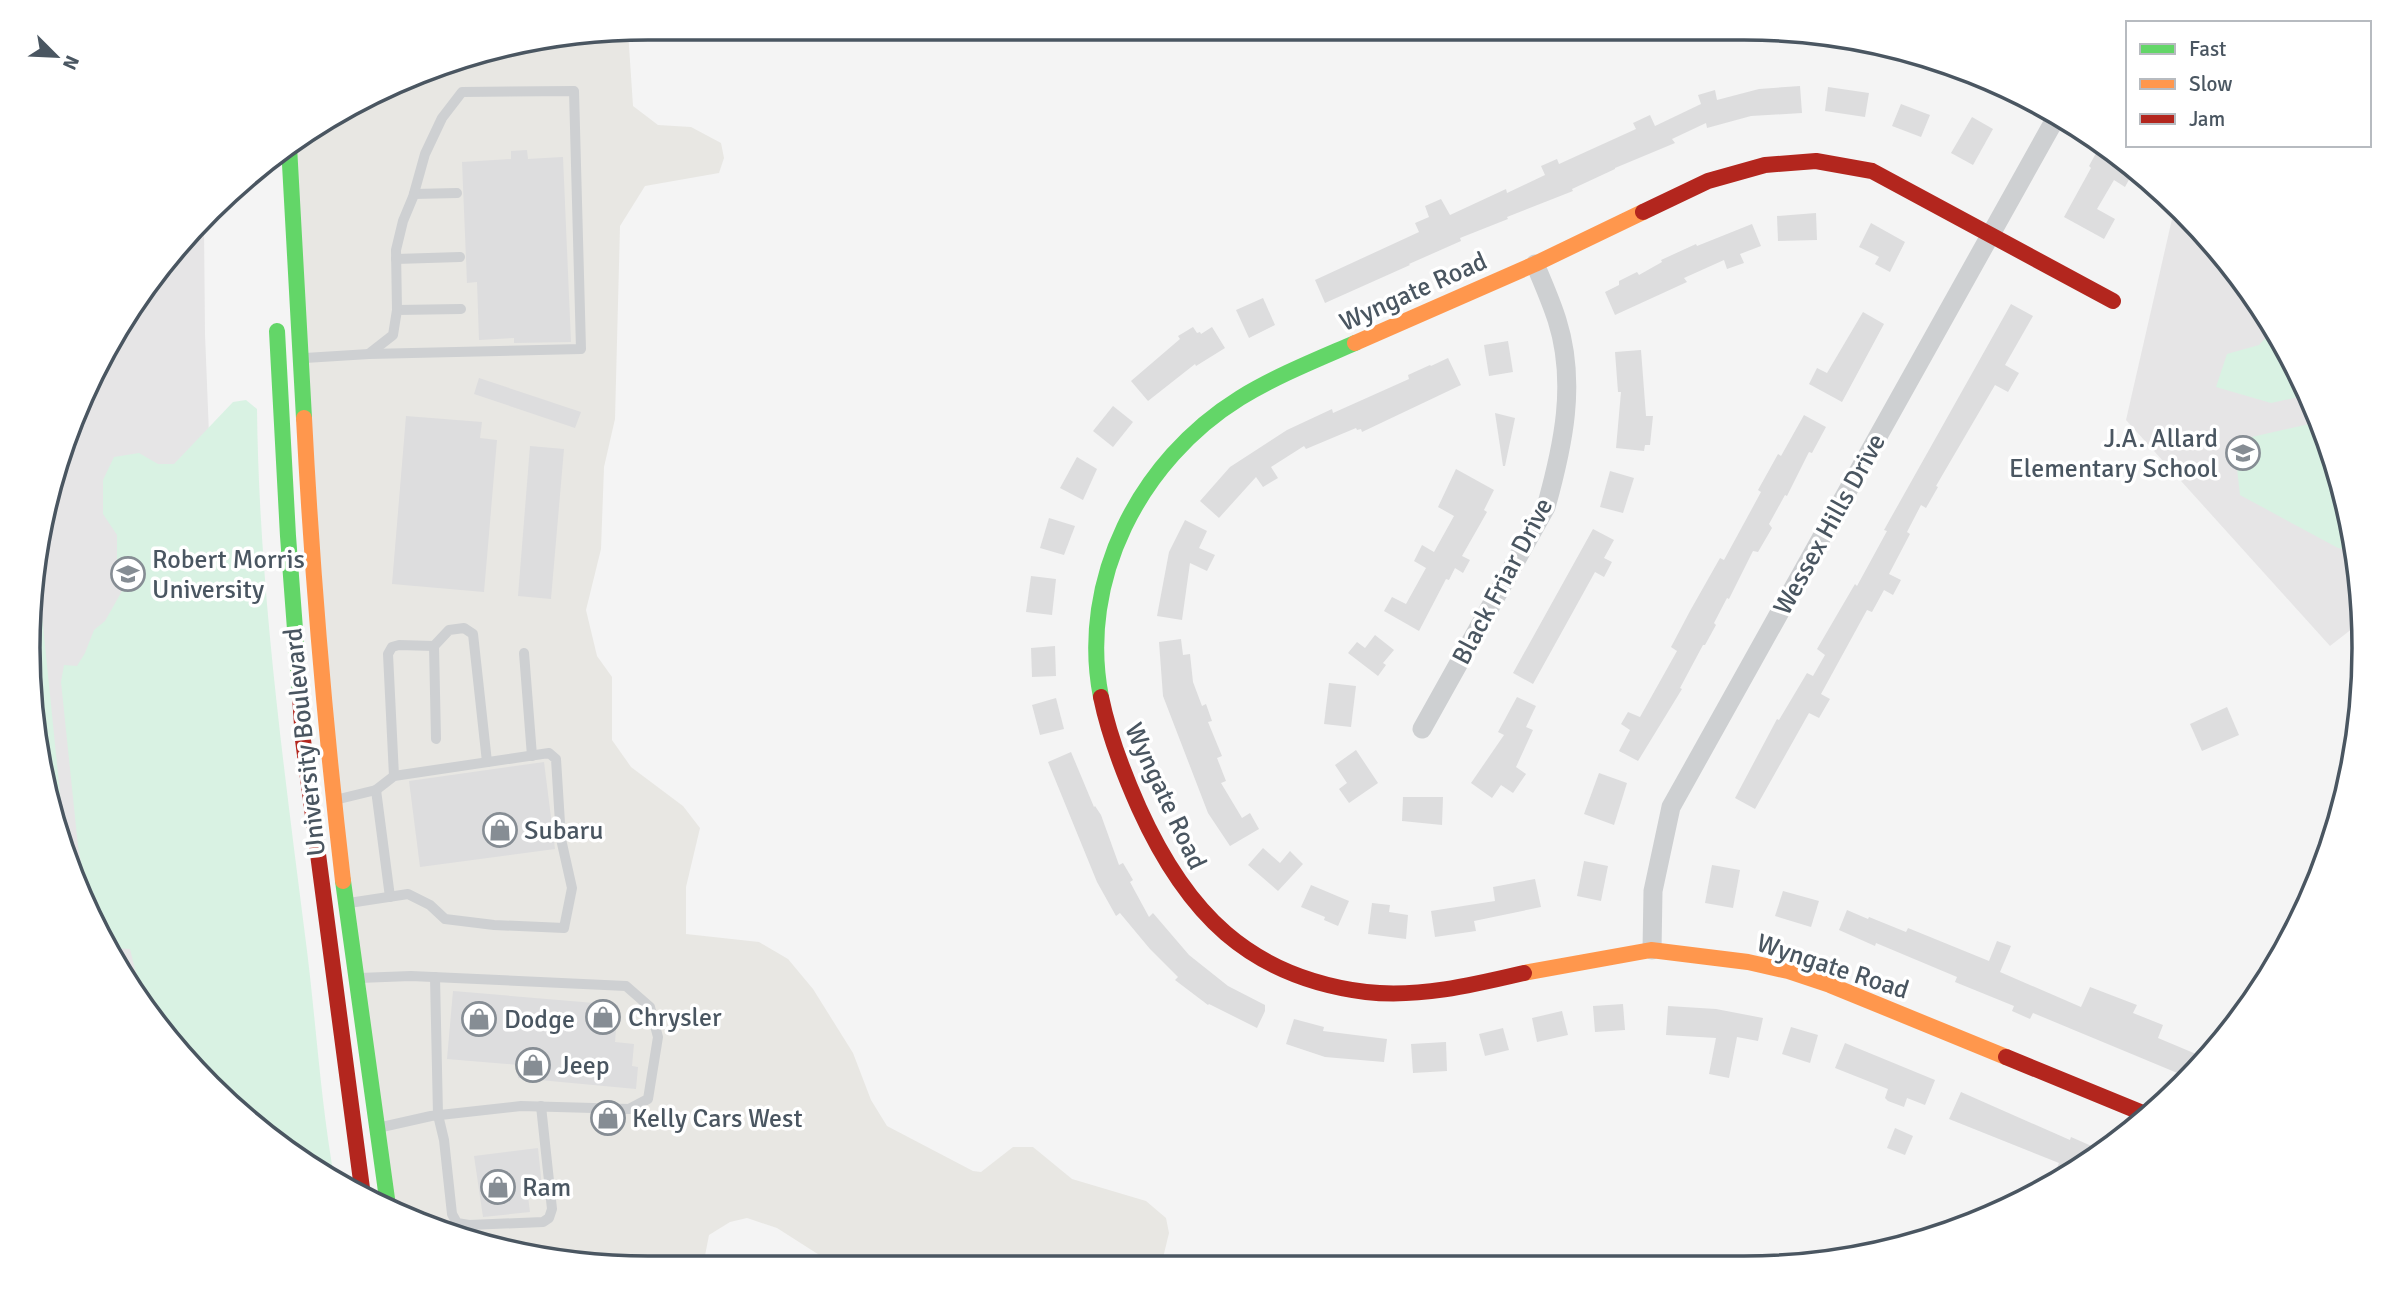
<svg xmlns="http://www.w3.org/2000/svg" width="2392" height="1296" viewBox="0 0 2392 1296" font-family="Signika,sans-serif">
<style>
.commercial{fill:#e8e7e3}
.education{fill:#e6e5e6}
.green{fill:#d9f2e3}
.building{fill:#ddddde}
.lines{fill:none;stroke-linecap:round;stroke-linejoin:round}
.lane{stroke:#ced0d2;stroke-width:10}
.street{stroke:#ced0d2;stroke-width:19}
.fast{stroke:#63d668;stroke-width:16}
.slow{stroke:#ff974d;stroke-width:16}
.jam{stroke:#b3261e;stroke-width:16}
.labels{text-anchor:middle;stroke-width:7;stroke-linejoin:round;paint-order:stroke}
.street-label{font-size:26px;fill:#4a5661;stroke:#fff}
.poi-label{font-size:26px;fill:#4a5661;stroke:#fff;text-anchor:start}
.rim{fill:none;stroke:#4a5661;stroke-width:3.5}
</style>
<rect width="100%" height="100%" fill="#f4f4f4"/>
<polygon class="commercial" points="628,31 633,106 658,125 691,127 721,143 724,158 719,173 645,186 620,226 615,419 604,467 601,549 586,610 597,656 612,677 612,740 631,767 683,806 700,828 686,887 686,934 759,942 788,959 813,989 853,1053 871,1100 887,1126 973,1171 981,1172 1013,1147 1033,1147 1072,1179 1146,1201 1166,1218 1169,1233 1162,1262 1159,1265 828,1266 824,1258 777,1228 747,1218 730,1222 709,1235 703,1266 608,1267 487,1247 388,1206 346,905 289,146 448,61"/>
<g class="education">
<polygon points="2175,206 2236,270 2300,373 2343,487 2363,607 2362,621 2330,646 2126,420"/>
<polygon points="204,227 205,334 218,660 155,1014 75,886 29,689 49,488 132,304"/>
</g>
<g class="green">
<polygon points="2273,330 2300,373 2310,400 2299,397 2271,403 2216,387 2227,354 2259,345"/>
<path d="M246 400 257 409C259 585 283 761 305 935 316 1018 320 1100 335 1182L182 1057 140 990 130 949 114 948 92 913 85 884 78 846 61 682 64 665 77 666 85 653 94 630 105 621 122 591 117 568V535L103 514V480L114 457 139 453 158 464H174L233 402Z"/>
<polygon points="2318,422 2343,487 2353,551 2338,548 2240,495 2234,441"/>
<polygon points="39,586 65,843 29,689"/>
</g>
<g class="building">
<polygon points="1800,86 1802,113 1751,116 1707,128 1706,123 1672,139 1675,143 1615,168 1615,169 1572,189 1573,191 1507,217 1508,219 1460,238 1461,241 1409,264 1410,265 1325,303 1315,280 1419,232 1415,223 1429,217 1425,206 1441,199 1450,215 1506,189 1507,193 1545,175 1541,166 1557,159 1559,164 1636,129 1633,123 1650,115 1655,126 1701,104 1698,95 1715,90 1717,100 1759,89"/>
<polygon points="1828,87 1869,93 1865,117 1825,111"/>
<polygon points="1901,104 1930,115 1921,137 1892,126"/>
<polygon points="1972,117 1993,129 1973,165 1951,153"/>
<polygon points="2101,144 2122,160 2120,164 2133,172 2125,187 2114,180 2097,209 2115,219 2104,239 2064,217 2091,168 2089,166"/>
<polygon points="527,150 528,159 563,157 571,342 514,343 514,338 479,340 477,282 467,283 462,162 511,159 511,151"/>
<polygon points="1816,213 1817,240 1778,241 1777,216"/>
<polygon points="1871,223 1905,242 1890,272 1875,264 1879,257 1859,247"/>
<polygon points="1752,224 1761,246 1740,254 1744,263 1727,269 1724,260 1684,278 1687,282 1615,315 1605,292 1619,285 1619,281 1637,272 1639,275 1662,262 1661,260 1696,244 1697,246"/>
<polygon points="1263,298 1275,325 1249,338 1236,310"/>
<polygon points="2011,304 2033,316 2005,365 2019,373 2008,392 1995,385 1936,486 1938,487 1926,508 1921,505 1907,532 1910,534 1889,574 1901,580 1893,595 1884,590 1872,612 1867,610 1821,694 1830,699 1819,718 1809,713 1755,809 1735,798 1777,719 1779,720 1807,673 1813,676 1825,655 1817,649 1855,584 1857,586 1887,531 1884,530"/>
<polygon points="1863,312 1884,324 1842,402 1809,384 1817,368 1827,373"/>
<polygon points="1193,327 1197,333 1200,332 1201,334 1212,327 1225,348 1196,366 1195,364 1148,401 1131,381 1180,339 1178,336"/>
<polygon points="1508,341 1513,372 1489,376 1484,345"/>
<polygon points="1641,350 1646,416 1653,416 1650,445 1645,445 1644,451 1616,448 1621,392 1618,392 1615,352"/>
<polygon points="1448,358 1461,385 1362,432 1361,429 1357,430 1356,428 1306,449 1304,446 1271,467 1278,478 1263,487 1256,477 1219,518 1200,501 1230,467 1287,430 1332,409 1333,413 1409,379 1408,375 1430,365 1431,366"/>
<polygon points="479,378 581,412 575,428 474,394"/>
<polygon points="1113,406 1133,422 1113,447 1093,431"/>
<polygon points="1495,413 1515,418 1505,466 1503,466"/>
<polygon points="1804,415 1826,427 1812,453 1809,452 1787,496 1785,495 1769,524 1772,528 1758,552 1753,551 1729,599 1727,598 1714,623 1716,625 1705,645 1703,645 1680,688 1682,689 1638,761 1619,751 1630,730 1621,724 1628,712 1640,717 1677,651 1671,647 1690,611 1720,558 1724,560 1761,492 1758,490 1778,454 1781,456"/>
<polygon points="406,416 482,422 480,438 497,440 484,592 392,584"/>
<polygon points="530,446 564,449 551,599 518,596"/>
<polygon points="1077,457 1097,469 1083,500 1060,488"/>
<polygon points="1456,469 1494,490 1484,510 1487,512 1462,556 1470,560 1463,573 1455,568 1449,580 1446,579 1419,631 1384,611 1392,597 1406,604 1426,568 1414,561 1422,545 1434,552 1454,516 1438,507"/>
<polygon points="1610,471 1634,478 1623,513 1600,507"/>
<polygon points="1049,518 1075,526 1064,555 1040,548"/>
<polygon points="1185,520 1207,531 1199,548 1215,555 1207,571 1190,563 1182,620 1157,616 1169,552"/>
<polygon points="1593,529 1614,540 1604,558 1612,562 1604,577 1595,572 1533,684 1513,673"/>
<polygon points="1031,576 1056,579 1052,615 1026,612"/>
<polygon points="1375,635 1394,650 1383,663 1386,665 1378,676 1348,653 1357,642 1365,648"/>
<polygon points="1181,639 1183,655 1190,654 1193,682 1202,706 1206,704 1212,721 1208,722 1222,756 1217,758 1226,781 1221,783 1242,818 1250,813 1259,829 1230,846 1208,813 1163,696 1159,642"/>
<polygon points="1055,646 1056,676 1032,677 1031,648"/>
<polygon points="1329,683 1356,686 1351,727 1324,724"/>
<polygon points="1517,697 1536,706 1526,727 1533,730 1516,767 1526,774 1513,793 1501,785 1492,798 1471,783 1504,735 1498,732"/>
<polygon points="1056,698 1064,729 1040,735 1032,705"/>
<polygon points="2227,707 2239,735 2202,751 2190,724"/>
<polygon points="1356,750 1378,783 1349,803 1339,789 1347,783 1335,765"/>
<polygon points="1071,752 1094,807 1095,806 1101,815 1119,865 1123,863 1133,880 1130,882 1149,917 1153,913 1189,955 1228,986 1265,1005 1265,1011 1257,1028 1209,1004 1208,1005 1175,980 1178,977 1150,949 1120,913 1116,916 1097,882 1048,762"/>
<polygon points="544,762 555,849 420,867 409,781"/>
<polygon points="1599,773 1627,783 1614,825 1584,814"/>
<polygon points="1403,797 1443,797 1442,825 1402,821"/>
<polygon points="1263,848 1280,863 1290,851 1303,864 1278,891 1248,865"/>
<polygon points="1584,861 1608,866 1601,901 1577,896"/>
<polygon points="1712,865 1740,870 1733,908 1705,903"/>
<polygon points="1535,879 1541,907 1474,921 1476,931 1435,937 1431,911 1495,901 1493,887"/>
<polygon points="1311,885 1349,901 1338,926 1324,920 1325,917 1301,907"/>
<polygon points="1783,891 1819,901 1811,927 1775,916"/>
<polygon points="1372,903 1390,905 1389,912 1408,915 1406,939 1368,934"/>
<polygon points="1847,910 1868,919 1869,917 1906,932 1908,928 1989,961 1997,941 2011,946 2000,972 2081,1007 2090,987 2137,1005 2133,1013 2163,1025 2158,1038 2208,1059 2187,1077 2033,1013 2030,1019 2012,1011 2014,1006 1955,982 1957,977 1876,943 1875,946 1839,930"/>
<polygon points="453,991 618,1005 615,1042 634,1044 632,1066 638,1067 636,1089 518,1078 519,1065 447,1059"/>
<polygon points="1623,1004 1625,1030 1595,1032 1593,1006"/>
<polygon points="1668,1006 1716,1009 1763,1018 1758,1041 1737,1037 1729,1078 1709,1074 1716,1038 1666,1035"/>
<polygon points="1562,1011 1568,1035 1537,1042 1532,1018"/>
<polygon points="1294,1019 1324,1027 1323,1031 1387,1039 1384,1062 1325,1057 1286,1044"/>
<polygon points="1791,1027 1818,1035 1810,1063 1782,1054"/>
<polygon points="1503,1028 1509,1050 1485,1056 1479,1034"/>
<polygon points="1446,1042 1447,1071 1413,1073 1411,1044"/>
<polygon points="1845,1043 1935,1080 1925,1105 1907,1098 1904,1107 1888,1101 1885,1098 1888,1089 1835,1068"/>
<polygon points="1961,1092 2070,1140 2071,1137 2103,1151 2089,1163 2051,1182 2059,1163 1949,1119"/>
<polygon points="1895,1128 1913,1136 1905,1155 1887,1148"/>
<polygon points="538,1148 542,1187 527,1189 530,1212 483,1217 474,1156"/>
</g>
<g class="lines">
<g class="lane">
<polyline points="414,194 457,193"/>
<polyline points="396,259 460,257"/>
<polyline points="370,353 393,335 397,310 461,309"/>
<polyline points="305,358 369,354 581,349 574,91 462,92 442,118 425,154 413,197 403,221 396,250 397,310"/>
<polyline points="524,653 532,756"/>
<polyline points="436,739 434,646 449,630 464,628 473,634 487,762"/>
<polyline points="394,776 388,654 392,647 399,645 434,646"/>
<polyline points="376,790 390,897"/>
<polyline points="339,799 376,790 394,776 549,753 556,759 561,839 572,888 564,928 494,925 445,919 430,905 408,894 349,903"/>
<polyline points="435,977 438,1115 444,1140 452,1214 457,1223 469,1225 543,1222 549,1218 552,1209 541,1106"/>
<polyline points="359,978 411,976 626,986 650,1007 658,1037 648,1099 629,1109 521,1106 431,1116 382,1127"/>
</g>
<g class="street">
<path d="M1422 729 1546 507C1563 446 1577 383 1557 320 1551 301 1543 283 1535 264"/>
<polyline points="1652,950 1653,891 1671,807 2058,114"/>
</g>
<g class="fast">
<polyline points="289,146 304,418"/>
<polyline points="277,331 288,536 300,696"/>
<path d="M1101 697C1078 580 1140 460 1240 398 1276 376 1316 360 1355 343"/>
<polyline points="343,881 388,1206"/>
</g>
<g class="slow">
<polyline points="1355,343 1535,264 1643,212"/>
<path d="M304 418C312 573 325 727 343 881"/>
<polyline points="1524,973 1651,950 1748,962 1788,971 1830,985 2006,1057"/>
</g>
<g class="jam">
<polyline points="1643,212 1708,181 1765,165 1816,161 1872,171 2113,301"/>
<polyline points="300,696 303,740 363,1196"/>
<path d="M1101 697C1109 736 1123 772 1139 808 1186 912 1248 977 1366 992 1419 998 1473 985 1524 973"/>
<polyline points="2006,1057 2145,1114"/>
</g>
</g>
<defs>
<g id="school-ring" transform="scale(1.75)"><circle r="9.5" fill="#fff" stroke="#868d94" stroke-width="1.5"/><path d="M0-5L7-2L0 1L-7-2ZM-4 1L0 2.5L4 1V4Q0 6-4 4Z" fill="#868d94"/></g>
<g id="university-ring" transform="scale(1.75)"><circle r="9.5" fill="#fff" stroke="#868d94" stroke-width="1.5"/><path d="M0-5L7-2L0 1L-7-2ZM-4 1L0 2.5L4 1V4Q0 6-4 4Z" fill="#868d94"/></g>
<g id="shop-ring" transform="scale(1.75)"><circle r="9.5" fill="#fff" stroke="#868d94" stroke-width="1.5"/><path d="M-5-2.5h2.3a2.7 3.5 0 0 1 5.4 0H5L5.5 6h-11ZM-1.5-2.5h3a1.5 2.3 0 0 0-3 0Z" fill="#868d94"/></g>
</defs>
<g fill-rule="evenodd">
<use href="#school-ring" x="2243" y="453"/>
<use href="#university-ring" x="128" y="574"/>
<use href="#shop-ring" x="500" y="830"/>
<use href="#shop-ring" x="603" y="1017"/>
<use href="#shop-ring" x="479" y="1019"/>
<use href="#shop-ring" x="533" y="1065"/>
<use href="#shop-ring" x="608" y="1118"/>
<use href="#shop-ring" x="498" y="1187"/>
</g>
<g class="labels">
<g class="street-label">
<text transform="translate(1413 291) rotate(-24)" y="9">Wyngate Road</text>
<text transform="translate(1829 524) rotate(-61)" y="9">Wessex Hills Drive</text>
<text transform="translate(1502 581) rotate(-62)" y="9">Black Friar Drive</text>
<text transform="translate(304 742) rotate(-96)" y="9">University Boulevard</text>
<text transform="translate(1166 796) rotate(65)" y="9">Wyngate Road</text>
<text transform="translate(1833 966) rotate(18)" y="9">Wyngate Road</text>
</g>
<g class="poi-label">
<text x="2218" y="447" text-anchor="end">J.A. Allard<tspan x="2218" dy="30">Elementary School</tspan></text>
<text x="152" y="568">Robert Morris<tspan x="152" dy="30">University</tspan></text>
<text x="524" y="839">Subaru</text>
<text x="628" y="1026">Chrysler</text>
<text x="504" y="1028">Dodge</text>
<text x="558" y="1074">Jeep</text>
<text x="632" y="1127">Kelly Cars West</text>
<text x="522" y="1196">Ram</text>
</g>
</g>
<path d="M0 0H2392V1296H0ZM648 40H1744A608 608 0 0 1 2352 648V648A608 608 0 0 1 1744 1256H648A608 608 0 0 1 40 648V648A608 608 0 0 1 648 40Z" fill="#fff" fill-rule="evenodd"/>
<path class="rim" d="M648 40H1744A608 608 0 0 1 2352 648V648A608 608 0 0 1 1744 1256H648A608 608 0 0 1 40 648V648A608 608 0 0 1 648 40Z"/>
<rect x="2126" y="21" width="245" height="126" fill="#ffffff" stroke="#b7bbc0" stroke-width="2"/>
<rect x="2140" y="44" width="35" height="10" fill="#63d668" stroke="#b7bbc0" stroke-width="2"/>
<text x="2189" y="56" font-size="21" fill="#4a5661">Fast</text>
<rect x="2140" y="79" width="35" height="10" fill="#ff974d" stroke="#b7bbc0" stroke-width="2"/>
<text x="2189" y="91" font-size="21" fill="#4a5661">Slow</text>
<rect x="2140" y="114" width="35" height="10" fill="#b3261e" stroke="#b7bbc0" stroke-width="2"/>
<text x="2189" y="126" font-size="21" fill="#4a5661">Jam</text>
<g transform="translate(56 56) rotate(114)" stroke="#ffffff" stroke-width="5" paint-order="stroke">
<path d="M0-5L12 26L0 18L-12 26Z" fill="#4a5661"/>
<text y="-10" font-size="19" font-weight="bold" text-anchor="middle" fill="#4a5661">N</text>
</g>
</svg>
